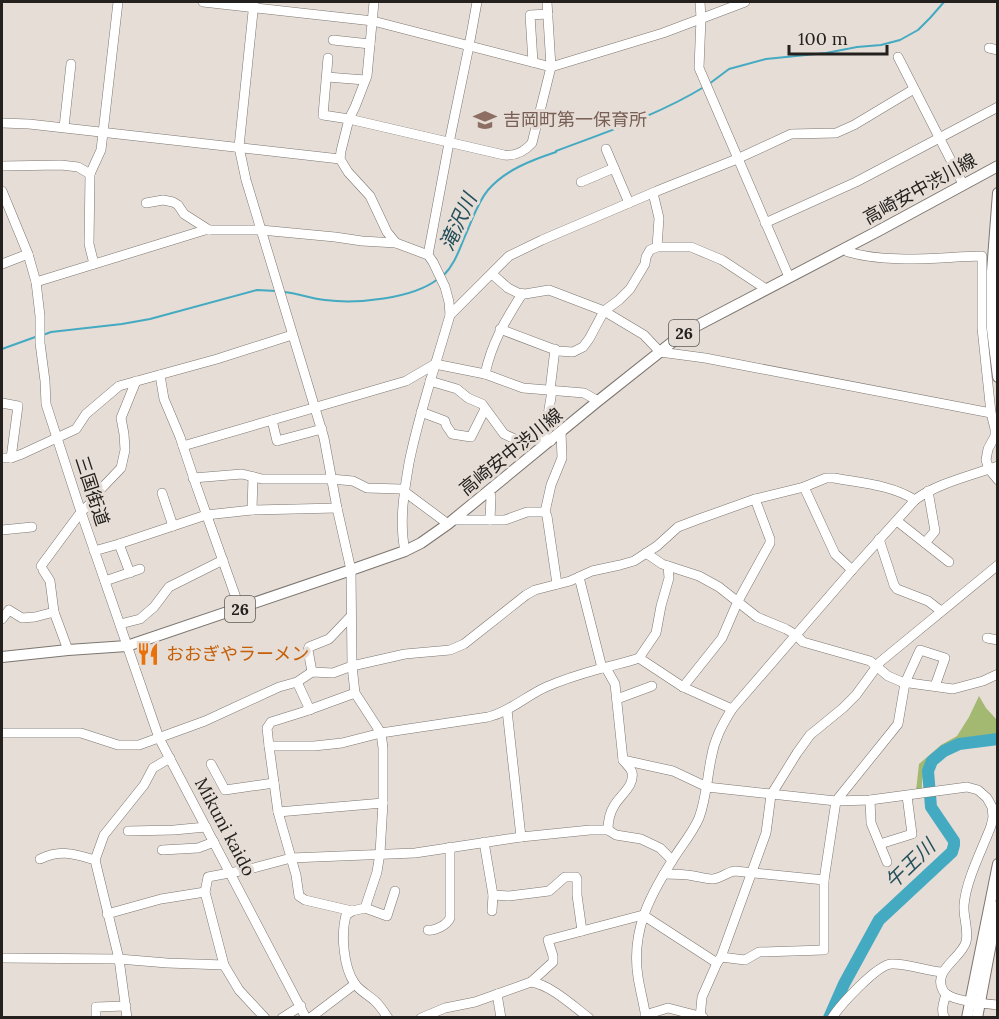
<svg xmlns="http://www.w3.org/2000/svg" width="999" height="1019" viewBox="0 0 999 1019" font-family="Lora,'Noto Sans JP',serif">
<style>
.green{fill:#a3b971}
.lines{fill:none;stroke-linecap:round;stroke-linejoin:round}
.stream{stroke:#44aac2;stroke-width:2}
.river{stroke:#44aac2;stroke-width:12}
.minor-casing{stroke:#7d7670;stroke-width:10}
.major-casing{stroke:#7d7670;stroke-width:12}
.minor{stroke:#fff;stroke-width:9}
.major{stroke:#fff;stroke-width:10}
.labels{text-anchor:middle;stroke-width:6;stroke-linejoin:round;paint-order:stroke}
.shield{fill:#e5ddd6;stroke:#5d5955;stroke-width:1.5}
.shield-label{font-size:16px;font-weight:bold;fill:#23201e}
.education-label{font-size:18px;fill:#785e54;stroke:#e5ddd6;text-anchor:start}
.street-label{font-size:18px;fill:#23201e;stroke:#e5ddd6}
.food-label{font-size:18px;fill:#c56008;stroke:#e5ddd6;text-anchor:start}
.water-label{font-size:20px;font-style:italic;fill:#234f5a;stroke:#e5ddd6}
</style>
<rect width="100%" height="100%" fill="#e5ddd6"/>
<path class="green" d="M979 696 986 708 997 720V737C963 741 920 745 922 790L916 791 919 764 941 745 957 736 969 717Z"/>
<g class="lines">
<g class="stream">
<polyline points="709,84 729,69 766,59 826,53 857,47 881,45 900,40 918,30 930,18 944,2"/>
<path d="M443 276C455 264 459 250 465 236 472 221 477 203 488 190 505 170 532 160 556 152V151C606 132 658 115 704 87"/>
<path d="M284 292C298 293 311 299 325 300 357 304 412 299 438 279"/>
<polyline points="43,335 51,332 122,324 150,319 257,290 276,291"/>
<polyline points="2,349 38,336"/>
</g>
<polyline class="river" points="829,1018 844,984 879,920 952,852 954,845 954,841 931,807 928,771 932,761 944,751 959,744 998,739"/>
<g class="minor-casing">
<g id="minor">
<polyline points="203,2 373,21 551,67 663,33 745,2"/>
<path d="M254 2 239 147 246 180 324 438 337 508 351 570 352 666 355 693 381 733 383 748V803L380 853 377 872 365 908 352 911 346 915C341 934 343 967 355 984 360 991 370 996 376 1002 381 1007 384 1012 388 1018"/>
<polyline points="374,2 367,76 355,107 349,119 341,151 340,159 348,172 370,196 387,232 396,243"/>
<polyline points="700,2 701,18 699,68 789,277"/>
<polyline points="333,40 370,44"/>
<polyline points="989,48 998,50"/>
<polyline points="898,57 963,184"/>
<path d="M328 58 323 115 349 119 504 155C516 156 524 152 532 143L551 67 547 2"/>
<polyline points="533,62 530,15 548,14"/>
<polyline points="327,77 365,80"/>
<polyline points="2,123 29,124 340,159"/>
<polyline points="64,127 71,64"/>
<polyline points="606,149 629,203"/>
<polyline points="2,166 61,165 78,167 90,174"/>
<polyline points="581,182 614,168"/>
<polyline points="2,191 28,254 36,282 40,316 40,343 45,381 46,404 81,512 159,738 306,1018"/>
<polyline points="653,193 659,218 657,247"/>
<polyline points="146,203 163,200 173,202 178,205 184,214 209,230"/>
<polyline points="765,223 856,182 998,107"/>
<path d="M845 248 848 252C890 264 938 257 982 256V328L991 413 995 429V436L988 449 986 460 989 469 998 480"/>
<polyline points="428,255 449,143 469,46 477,2"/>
<polyline points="2,264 28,254"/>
<polyline points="94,264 89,244 90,174 101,150 118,2"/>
<polyline points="492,274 508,288 518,293 525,294 549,290 604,311 644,335 660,352 705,358 991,413"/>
<path d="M36 282 205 230H261L335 237 362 241 396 243 428 255 433 262 445 287 449 302 450 315C436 364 419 413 409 463 404 492 399 522 405 551"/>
<polyline points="450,315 509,256 542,240 657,191 737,159 791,134 836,133 854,125 914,89"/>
<polyline points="500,329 558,351 573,352 583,347 589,339 604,311 619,300 630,289 645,264 646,257 650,250 657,247 691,247 722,260 766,289"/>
<path d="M485 374C492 342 505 321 522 294"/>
<polyline points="160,375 164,399 180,437 196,485 240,609"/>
<polyline points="430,381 457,389 468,398 482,404 504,434 517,440 541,438 551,441"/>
<polyline points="550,390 555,349"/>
<polyline points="2,403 18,406 11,458"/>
<polyline points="421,412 445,421 446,425 452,434 471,437 485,409"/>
<polyline points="272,420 277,441 322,429"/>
<polyline points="544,439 552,391"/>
<polyline points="183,446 406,381 435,364 485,374 523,388 584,393 598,401"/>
<polyline points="2,458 11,458 22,454 76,429 86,414 119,386 217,359 292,335"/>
<polyline points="193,478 242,474 262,479 331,479 353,481 367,488 401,489 448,524"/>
<polyline points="804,487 835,554 852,570"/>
<polyline points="488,492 491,496 490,520"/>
<polyline points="162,493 173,526"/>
<polyline points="252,510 253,477"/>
<polyline points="454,520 505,520 527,512 545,512"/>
<polyline points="897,521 949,562"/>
<polyline points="2,530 32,527"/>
<polyline points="879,539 894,585 897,589 928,601 941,611"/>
<polyline points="925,543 935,531 928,491"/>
<polyline points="119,544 130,573"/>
<polyline points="94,551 119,544 206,515 252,510 337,508"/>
<polyline points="646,553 662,564 699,576 719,587 757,617 786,629 796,635 803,642 870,661 888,676 902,682 953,689 983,681 998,674"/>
<polyline points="41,566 81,512 95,499 99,491 121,468 125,450 124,434 121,418 136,381"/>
<polyline points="43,570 50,581 54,612"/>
<polyline points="579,577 602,668"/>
<polyline points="105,581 140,569"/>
<polyline points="557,584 547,516 545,512 551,485 562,458 561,432"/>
<polyline points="2,619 9,610 22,618 35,617 54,612 68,650"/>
<polyline points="120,624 140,619 154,607 169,587 223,560"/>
<polyline points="987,638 998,640"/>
<polyline points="639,658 656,633 661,606 669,578 668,566"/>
<path d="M606 668 615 684 623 760C626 764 630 767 632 772 635 786 620 795 614 806 609 814 608 821 608 830"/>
<polyline points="312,672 308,650 309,647 329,639 351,616"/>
<polyline points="297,682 310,710"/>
<polyline points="683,687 722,638 738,601 770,543 770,539 755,499"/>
<polyline points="617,699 652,686"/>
<polyline points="507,710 521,837"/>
<path d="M2 733H81L118 745H139L205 721 279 687 297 682 312 672 333 673 352 666 405 654 450 650 464 644 526 595 535 590 570 581 592 571 620 565 634 561 657 546 678 527 699 519 755 499 804 487 826 478H834C861 483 892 485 915 500"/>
<polyline points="269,746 267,728 271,722 303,712 355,693"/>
<path d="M623 760 673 771 707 787 836 801 870 800 967 787 978 790 987 798 992 807 993 817 991 826C982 850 966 880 964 905 963 917 969 930 966 942 961 958 934 970 942 988 943 991 945 994 948 995 956 1001 987 1004 998 1005"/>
<polyline points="211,764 225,790 274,783"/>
<polyline points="870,800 871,823 887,862"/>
<polyline points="278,812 383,803"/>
<polyline points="128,831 174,830 206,827"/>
<polyline points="484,842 493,895 492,911"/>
<polyline points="880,844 912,834 907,796"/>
<polyline points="162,850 198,848 214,842"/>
<path d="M40 859C61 849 74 854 95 860L119 959 127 1018"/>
<polyline points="95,860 104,835 144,785 153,768 170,758"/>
<path d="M664 874C674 874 684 874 694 876 700 877 706 879 713 879 722 878 727 872 735 871L824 880"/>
<polyline points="493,895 509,896 549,891 565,877 576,877 577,879 577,895 582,931"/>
<polyline points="365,908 387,916 395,891"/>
<path d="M352 911 305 900 299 896 296 875 278 812 269 746H314L342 743 381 733 488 717C509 712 526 696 546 687 562 680 581 674 599 669 612 665 626 663 639 658L683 687 732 709"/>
<polyline points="107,914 161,899 205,892"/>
<path d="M428 930C435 931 447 925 450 918V847"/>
<polyline points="721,957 745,960 759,952 824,950 824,880 836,801 898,724 905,683 920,650 945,658 935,686"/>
<polyline points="2,958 119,959 167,963 224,965"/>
<polyline points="531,982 553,962 553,956 548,940 643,915 717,963"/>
<polyline points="497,994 501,1018"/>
<polyline points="645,1015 668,1008 703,1017"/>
<polyline points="96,1018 96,1007 126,1006"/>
<polyline points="265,1018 239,990 224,965 205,892 208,877 250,869 291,858 415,853 521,837 590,830 608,830 616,835 641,839 660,848 672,860"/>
<polyline points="282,1018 301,1006"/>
<polyline points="310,1018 355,984"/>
<path d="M421 1018 445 1008 475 1002 531 982C551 985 573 1006 589 1018"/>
<path d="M646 1018C644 1004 640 990 638 977 631 932 649 897 672 861 681 846 692 834 699 818 706 799 707 779 711 759 714 740 722 725 732 709L852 570 915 500C935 484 973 475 998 466"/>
<polyline points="700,1018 702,997 717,963 721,957 766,833 771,795 797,753 810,735 843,708 856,695 880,662 998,565"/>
<path d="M832 1018C840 1005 877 965 891 964 907 963 926 971 942 972"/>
<path d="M945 1018C940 1011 944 1002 946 994"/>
</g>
</g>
<g class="major-casing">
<g id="major">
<polyline points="998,193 992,272 992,329 998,377"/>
<polyline points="2,657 68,650 127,646 351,570 405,551 421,543 448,524 598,401 685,332 880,230 998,166"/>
<polyline points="967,1018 998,864"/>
<polyline points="977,1018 998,906"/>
</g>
</g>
<use href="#minor" class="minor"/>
<use href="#major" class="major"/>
</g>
<defs>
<g id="school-bare" transform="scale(1.8)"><path d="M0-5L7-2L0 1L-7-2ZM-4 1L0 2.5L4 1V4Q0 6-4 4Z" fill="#8d6e63" stroke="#e5ddd6" stroke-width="2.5" paint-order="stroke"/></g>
<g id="restaurant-bare" transform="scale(1.8)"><path d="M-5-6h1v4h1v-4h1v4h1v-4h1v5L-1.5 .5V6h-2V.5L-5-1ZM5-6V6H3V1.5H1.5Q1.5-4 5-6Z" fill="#e8710a" stroke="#e5ddd6" stroke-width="2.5" paint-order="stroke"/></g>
</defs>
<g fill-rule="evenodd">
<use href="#school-bare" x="485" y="120"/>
<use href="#restaurant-bare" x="148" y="654"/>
</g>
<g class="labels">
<g class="shield">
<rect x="669" y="320" width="30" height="26" rx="4.5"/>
<rect x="225" y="596" width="30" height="26" rx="4.5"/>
</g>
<g class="shield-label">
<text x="684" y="339">26</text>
<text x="240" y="615">26</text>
</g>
<g class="education-label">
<text x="503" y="126">吉岡町第一保育所</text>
</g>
<g class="street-label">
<text transform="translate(920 189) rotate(-29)" y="6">高崎安中渋川線</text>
<text transform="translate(511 452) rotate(-39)" y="6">高崎安中渋川線</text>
<text transform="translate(92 491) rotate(72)" y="6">三国街道</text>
<text transform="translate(225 827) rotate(62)" y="6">Mikuni kaido</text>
</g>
<g class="food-label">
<text x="166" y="660">おおぎやラーメン</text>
</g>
<g class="water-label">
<text transform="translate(458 222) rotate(-65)" y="7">滝沢川</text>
<text transform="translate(910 864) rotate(-44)" y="7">午王川</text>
</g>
</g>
<rect width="999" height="1019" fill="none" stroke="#23201e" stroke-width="6"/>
<path d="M789 45v9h98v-9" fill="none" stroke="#23201e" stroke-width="3"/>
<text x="798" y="45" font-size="18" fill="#23201e" stroke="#e5ddd6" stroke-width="4.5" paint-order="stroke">100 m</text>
</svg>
